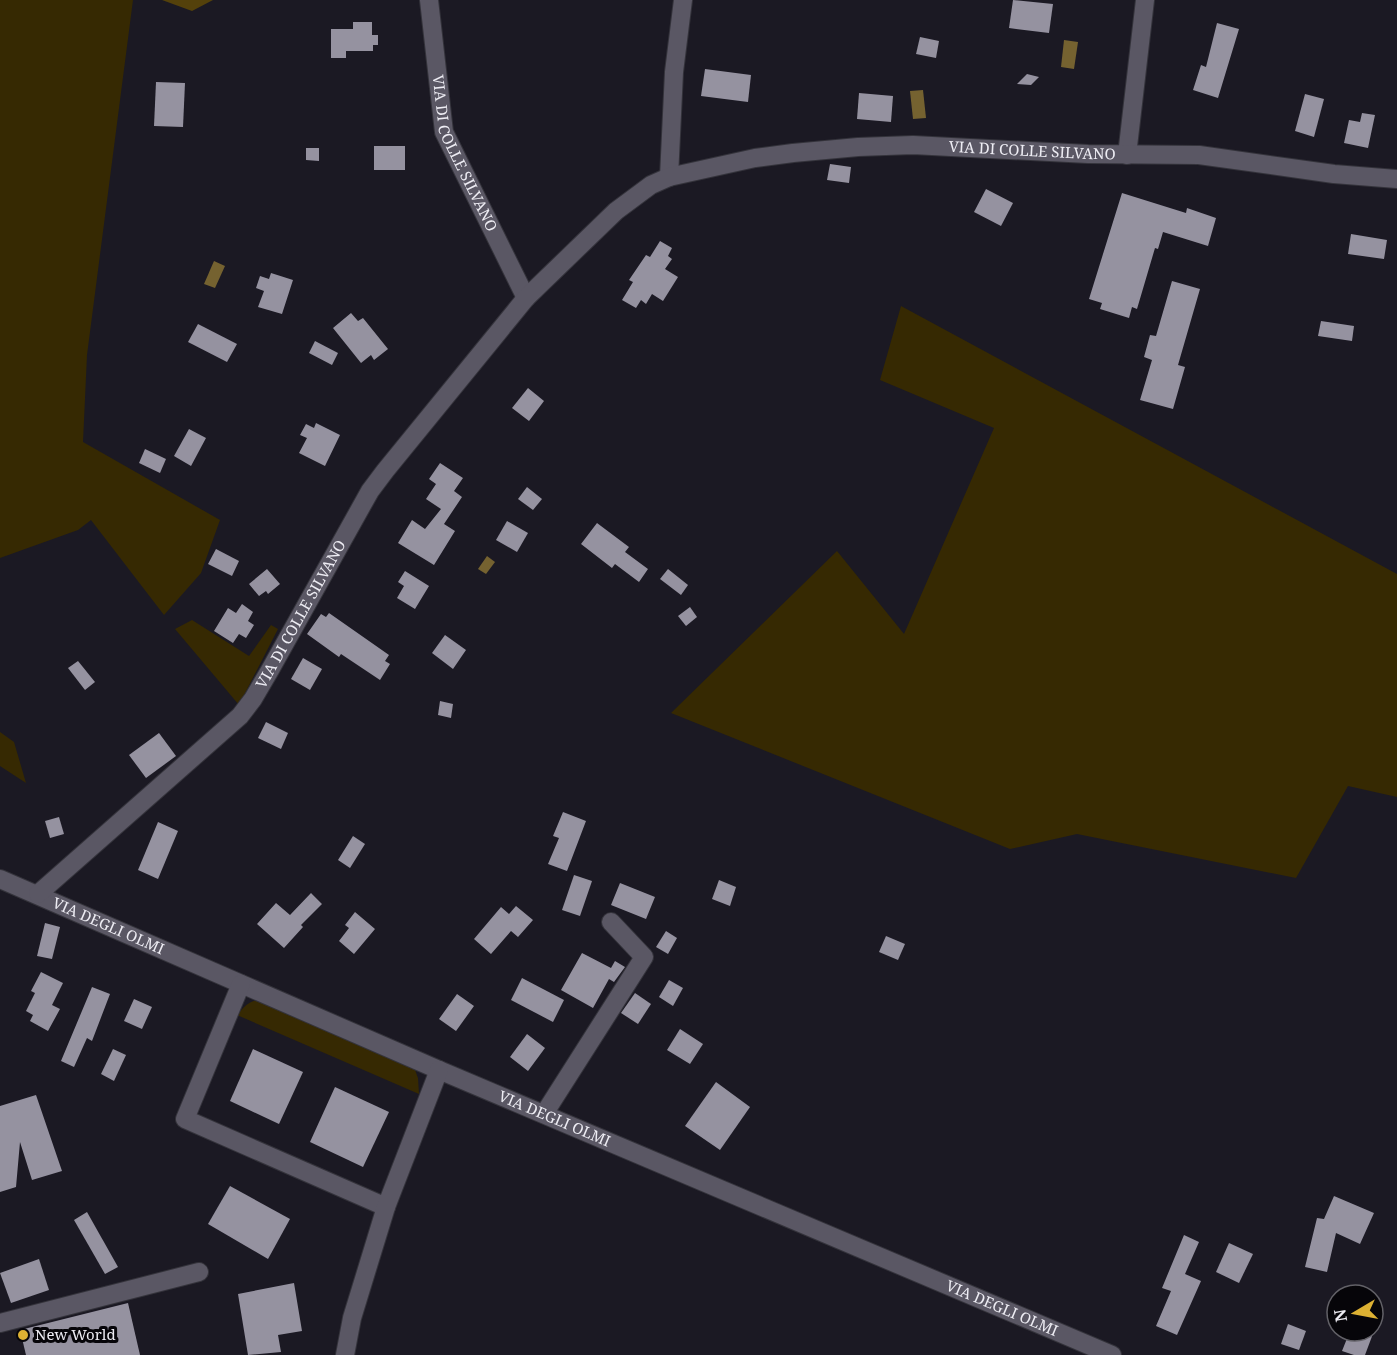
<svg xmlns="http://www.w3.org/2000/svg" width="1397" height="1355" viewBox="0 0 1397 1355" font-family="'Noto Serif',serif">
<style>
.green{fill:#362902}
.forest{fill:#54410b}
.water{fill:#756230}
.building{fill:#9592a0}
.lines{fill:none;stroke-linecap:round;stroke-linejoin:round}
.minor-casing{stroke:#34333b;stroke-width:20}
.minor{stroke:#5a5764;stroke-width:18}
.poi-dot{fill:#ddb133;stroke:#060509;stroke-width:2}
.labels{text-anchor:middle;stroke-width:6;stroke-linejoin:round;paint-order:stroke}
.street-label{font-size:15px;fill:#edecf3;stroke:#060509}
.poi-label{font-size:15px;fill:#edecf3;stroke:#060509;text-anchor:start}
</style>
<rect width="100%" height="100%" fill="#1b1923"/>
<g class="green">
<polygon points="0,0 133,0 87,355 83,442 220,520 201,573 164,615 91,520 78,530 0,558"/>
<polygon points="901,306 1397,574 1397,797 1348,786 1296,878 1077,834 1010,849 671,713 837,551 904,634 994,428 880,380"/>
<polygon points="192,620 249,656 271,625 278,629 239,705 175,629"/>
<polygon points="0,732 14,742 26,783 0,766"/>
<path d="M259 1000 414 1067 418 1078 419 1094 237 1015C244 1007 248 1001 259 1000Z"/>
</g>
<polygon class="forest" points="162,0 213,0 192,11"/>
<g class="water">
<polygon points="1064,40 1078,42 1074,69 1061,67"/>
<polygon points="923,90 926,118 913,119 910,91"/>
<polygon points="214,261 225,266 215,288 204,284"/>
<polygon points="487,556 495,562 486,574 478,569"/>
</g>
<g class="building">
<polygon points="1013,0 1053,4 1049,33 1009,28"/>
<polygon points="353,22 372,22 372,35 378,35 378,45 373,45 373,51 346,51 346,58 331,58 331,29 353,29"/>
<polygon points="1217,23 1239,29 1218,98 1193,90 1201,65 1206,67"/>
<polygon points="920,37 939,41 936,58 916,54"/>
<polygon points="705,69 751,75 748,102 701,96"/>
<polygon points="1027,74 1039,77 1031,85 1017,84"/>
<polygon points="156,82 185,83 183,127 154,126"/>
<polygon points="859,93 893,96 891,122 857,119"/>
<polygon points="1305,94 1324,99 1314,137 1295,131"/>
<polygon points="1362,113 1375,115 1368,148 1344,143 1349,120 1360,122"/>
<rect x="374" y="146" width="31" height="24"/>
<polygon points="306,148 319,148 319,161 306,160"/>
<polygon points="830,164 851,167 849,183 827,180"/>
<polygon points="986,189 1013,203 1001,226 974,212"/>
<polygon points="1122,193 1186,213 1187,208 1216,218 1208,246 1163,232 1158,249 1155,248 1137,309 1132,307 1129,318 1100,309 1102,303 1089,299"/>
<polygon points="1351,234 1387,240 1384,259 1348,254"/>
<polygon points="660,241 672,248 668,256 672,259 665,269 678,277 663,301 652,294 646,304 641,300 636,308 622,300 633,282 629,280 646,255 650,257"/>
<polygon points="271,273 293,280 282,314 258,307 264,291 256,288 260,276 269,279"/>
<polygon points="1172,281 1200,289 1178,365 1185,367 1173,409 1140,400 1152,360 1144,357 1150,335 1156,336"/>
<polygon points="351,313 358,321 363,318 388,349 374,360 371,355 361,363 333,328"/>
<polygon points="1321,321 1354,326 1352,341 1318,336"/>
<polygon points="198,324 237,344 227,362 188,342"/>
<polygon points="315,341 338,353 332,365 309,353"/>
<polygon points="528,388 544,401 529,421 512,408"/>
<polygon points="316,423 340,435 325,466 299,453 307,438 300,435 306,424 314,428"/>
<polygon points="189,429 206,438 191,466 174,456"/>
<polygon points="145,449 166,459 160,473 139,463"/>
<polygon points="440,463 463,478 454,491 462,497 444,524 455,531 434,565 398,543 412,520 425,529 441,509 426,499 436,484 429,479"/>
<polygon points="527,487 542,499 533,510 518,499"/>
<polygon points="507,521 528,533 517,552 496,540"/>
<polygon points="597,523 629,547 625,552 648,569 639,582 615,564 612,568 581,544"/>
<polygon points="216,549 239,561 232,576 208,564"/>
<polygon points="267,569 280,584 268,594 266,591 259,596 249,584"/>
<polygon points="668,569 688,585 681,595 660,579"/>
<polygon points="405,571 429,586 415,609 397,598 404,586 398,582"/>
<polygon points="242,604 253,612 248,621 254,625 246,638 239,634 233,643 214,631 228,608 236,613"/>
<polygon points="690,607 697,617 686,626 678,616"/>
<polygon points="329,613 389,655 385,661 390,664 380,680 341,654 339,657 307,634 321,614 326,617"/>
<polygon points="445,635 466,650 453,669 432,653"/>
<polygon points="303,658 322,669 310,690 291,679"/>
<polygon points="78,661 95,682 85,690 68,668"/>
<polygon points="440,701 453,704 451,718 438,715"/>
<polygon points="266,722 288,733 281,749 258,738"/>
<polygon points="159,733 176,756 146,778 129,755"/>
<polygon points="563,812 586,821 567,871 548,864 559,838 553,836"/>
<polygon points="59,817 64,834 50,838 45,821"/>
<polygon points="158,822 178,831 158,879 138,870"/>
<polygon points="353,836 365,844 350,868 338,860"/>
<polygon points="574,875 592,881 580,916 562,910"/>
<polygon points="719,880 736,887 730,906 712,899"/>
<polygon points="620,883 655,897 646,919 611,905"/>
<polygon points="311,893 322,904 301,925 303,927 284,948 257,924 276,903 290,915"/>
<polygon points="516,906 533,920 518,937 511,931 491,954 474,939 501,907 509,914"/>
<polygon points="355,912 375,929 354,954 339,941 349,928 345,925"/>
<polygon points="45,923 60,927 52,959 37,956"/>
<polygon points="666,931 677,938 668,954 656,947"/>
<polygon points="886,936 905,944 898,960 879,952"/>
<polygon points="582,953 611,968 615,961 625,967 614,982 609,979 593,1008 561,990"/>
<polygon points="41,972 63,983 52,1005 60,1009 48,1031 30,1021 33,1015 26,1011 35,993 31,991"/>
<polygon points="522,978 564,1000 553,1022 511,1000"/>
<polygon points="669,980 683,988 673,1006 659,997"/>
<polygon points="92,987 110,994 92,1041 87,1038 74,1067 61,1061"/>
<polygon points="635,993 651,1004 638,1024 621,1013"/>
<polygon points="457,994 474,1006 456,1031 439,1019"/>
<polygon points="134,999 152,1007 142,1029 124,1021"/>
<polygon points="680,1029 703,1044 690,1064 667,1050"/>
<polygon points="527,1034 545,1048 528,1071 510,1057"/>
<polygon points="113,1049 126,1055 114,1081 101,1074"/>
<polygon points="253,1049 303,1072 279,1124 230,1101"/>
<polygon points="716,1082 750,1107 720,1150 685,1126"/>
<polygon points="335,1087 389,1112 363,1167 310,1142"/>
<polygon points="36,1095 62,1171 32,1180 20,1142 16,1187 0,1192 0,1106"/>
<polygon points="230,1186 290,1219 268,1259 208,1224"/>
<polygon points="1334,1196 1374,1213 1360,1244 1336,1233 1327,1272 1305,1267 1317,1218 1324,1219"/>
<polygon points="87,1212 118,1267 105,1274 74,1220"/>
<polygon points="1184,1235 1199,1242 1185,1274 1201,1281 1177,1335 1156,1326 1171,1291 1162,1288"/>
<polygon points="1229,1243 1253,1254 1239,1283 1216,1272"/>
<polygon points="39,1259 49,1290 11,1303 0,1273"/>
<polygon points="294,1283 302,1331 278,1335 281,1352 248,1355 238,1294"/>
<polygon points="128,1303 140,1355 26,1355 20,1330"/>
<polygon points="1288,1324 1306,1331 1299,1350 1281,1344"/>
<polygon points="1350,1331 1374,1331 1365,1355 1354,1355 1342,1351"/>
</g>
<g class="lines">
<g class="minor-casing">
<g id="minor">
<path id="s1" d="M429 0 444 132 526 298"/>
<polyline points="1127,155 1145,0"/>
<polyline points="669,177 674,72 683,0"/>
<path id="s2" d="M0 879 439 1070 1112 1355"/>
<path id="s3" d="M38 894 240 716 253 699 270 670 370 491 385 471 526 298 616 211 651 185 669 177 755 158 793 153 858 147 913 145 1088 154 1199 155 1334 174 1397 179"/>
<polyline points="241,984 185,1119 386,1207"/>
<polyline points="544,1114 644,957 611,922"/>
<polyline points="0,1323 199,1272"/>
<polyline points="345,1355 352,1318 386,1207 439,1070"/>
</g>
</g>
<use href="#minor" class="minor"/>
</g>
<circle class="poi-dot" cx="23" cy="1335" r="6"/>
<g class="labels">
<g class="street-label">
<text dy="5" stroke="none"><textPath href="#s3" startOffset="1332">VIA DI COLLE SILVANO</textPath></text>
<text dy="5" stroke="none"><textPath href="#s1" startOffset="159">VIA DI COLLE SILVANO</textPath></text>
<text dy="5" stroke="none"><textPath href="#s3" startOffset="388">VIA DI COLLE SILVANO</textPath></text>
<text dy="5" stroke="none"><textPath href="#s2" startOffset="118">VIA DEGLI OLMI</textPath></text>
<text dy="5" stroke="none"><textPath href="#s2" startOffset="604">VIA DEGLI OLMI</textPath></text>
<text dy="5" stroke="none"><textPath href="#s2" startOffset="1090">VIA DEGLI OLMI</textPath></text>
</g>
<g class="poi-label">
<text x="35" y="1340">New World</text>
</g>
</g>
<g transform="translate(1355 1313) rotate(260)"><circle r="28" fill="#060509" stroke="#626167" stroke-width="1.5"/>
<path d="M0-4.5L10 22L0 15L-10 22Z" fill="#ddb133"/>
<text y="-9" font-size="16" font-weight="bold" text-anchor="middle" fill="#edecf3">N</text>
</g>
</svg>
